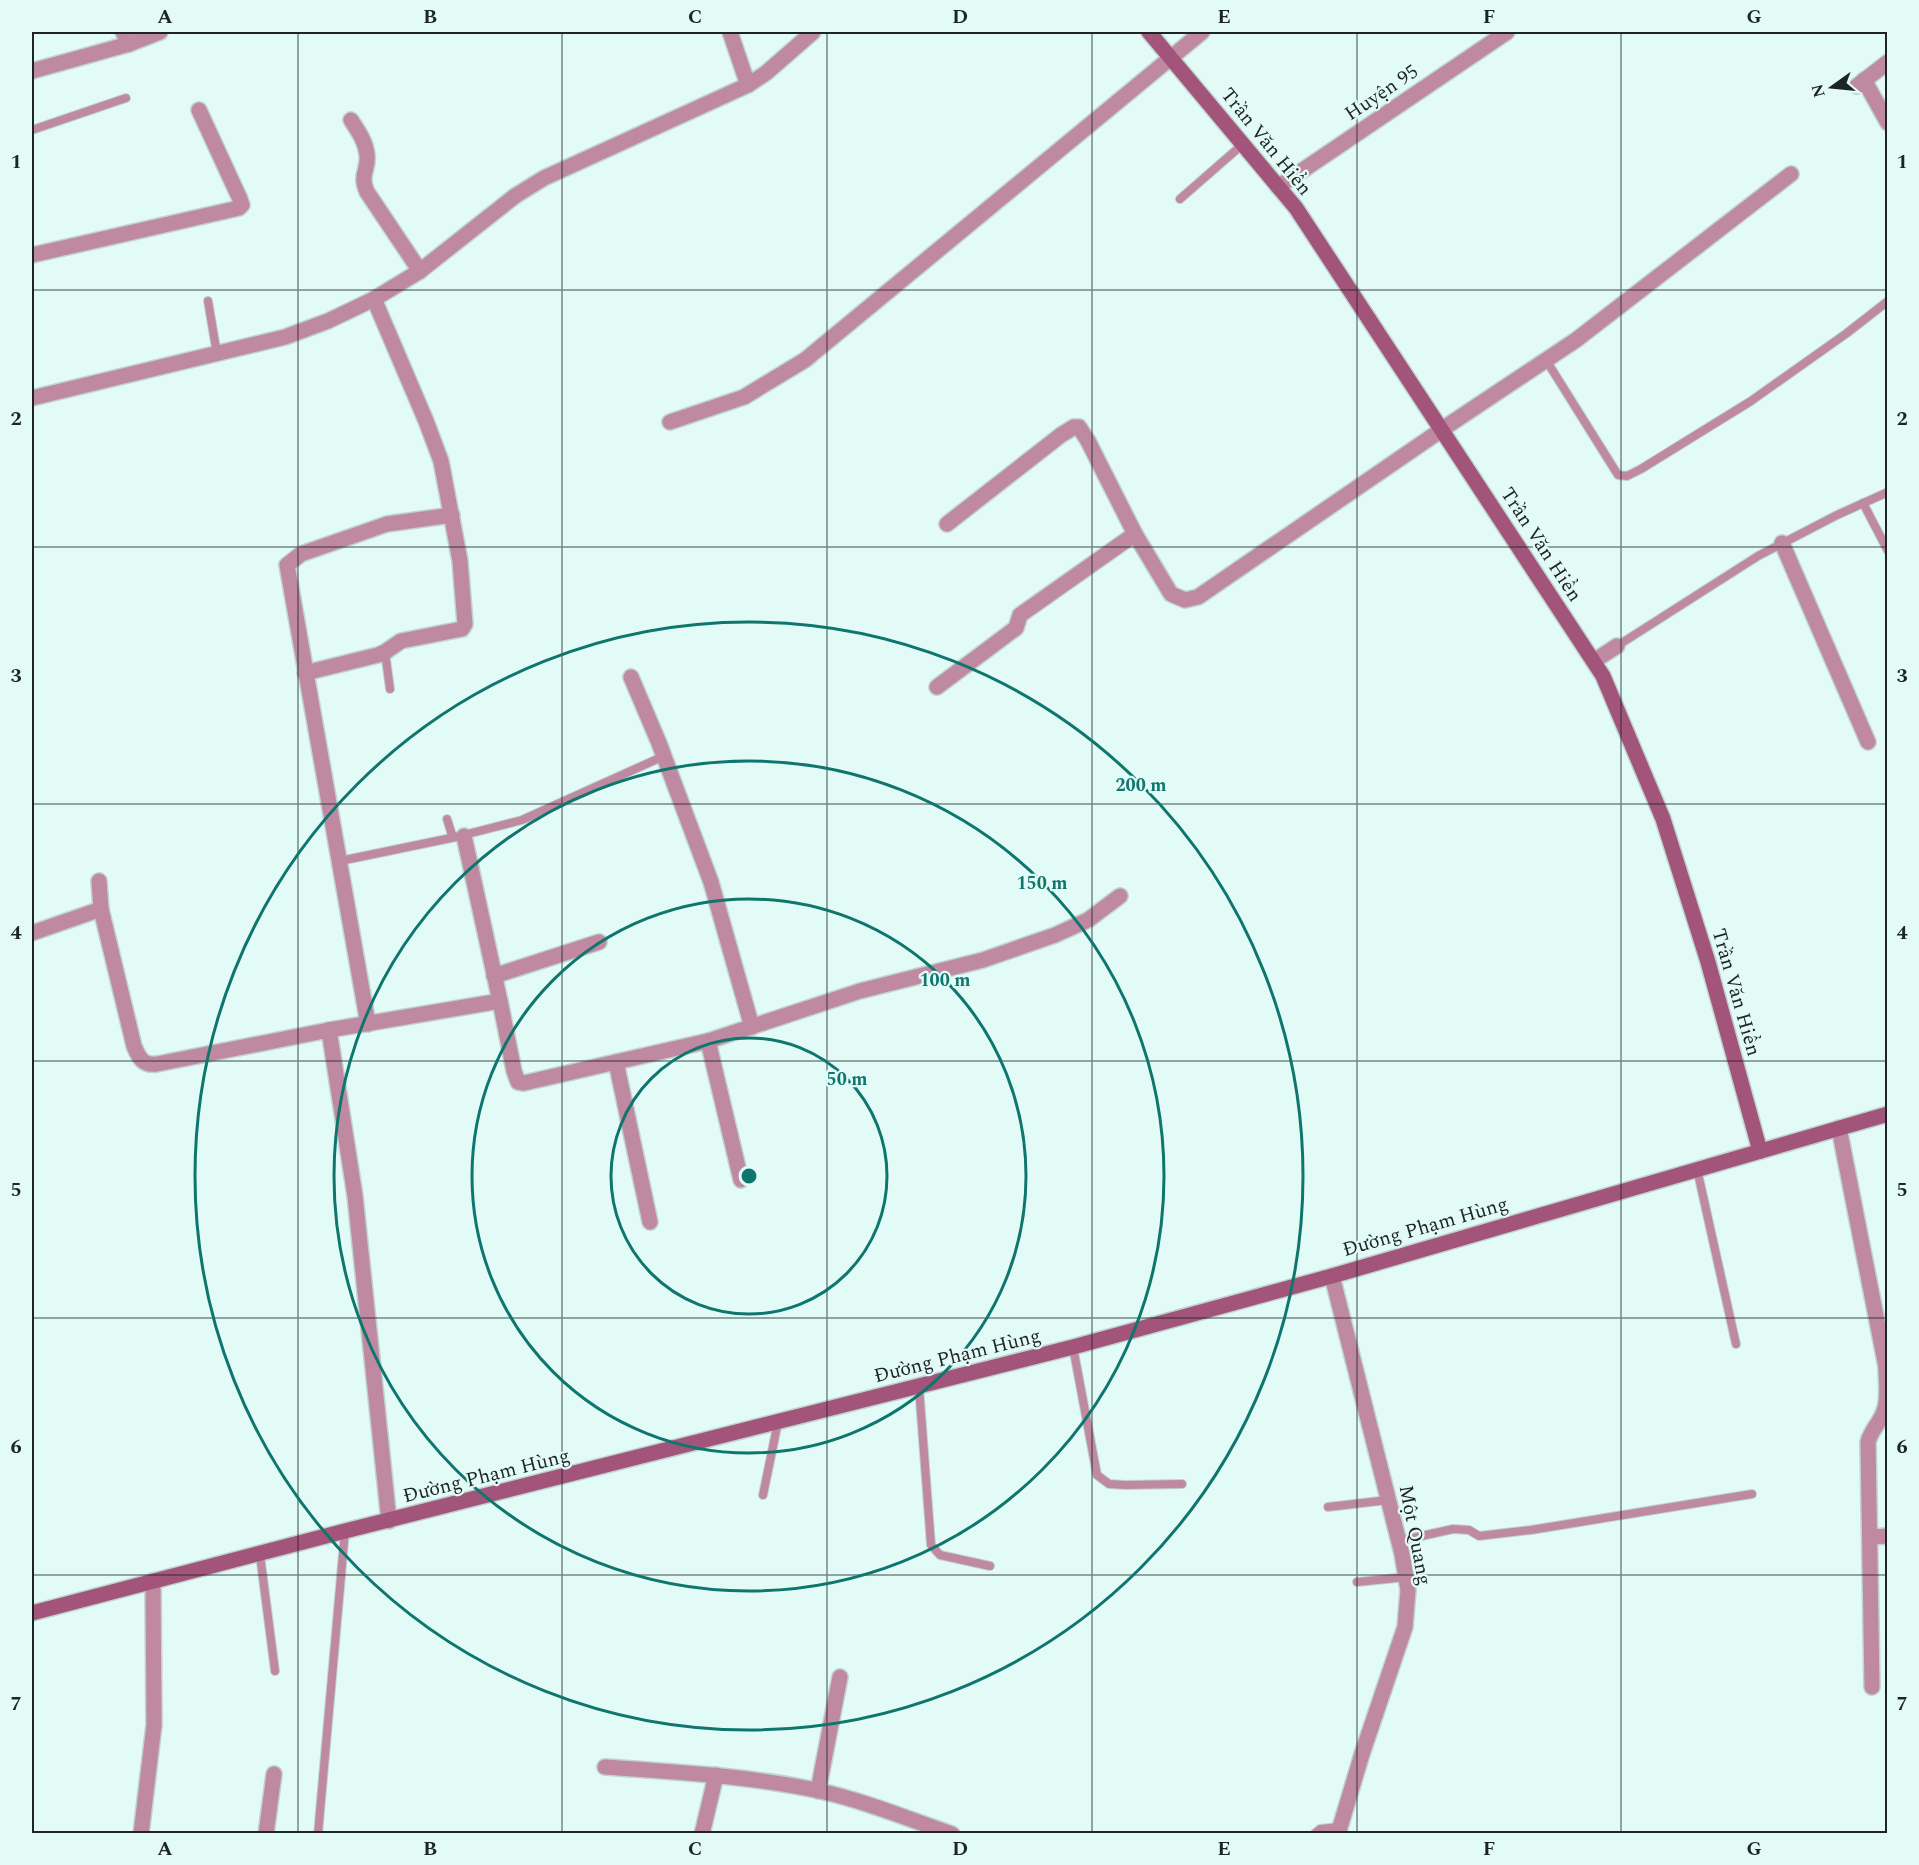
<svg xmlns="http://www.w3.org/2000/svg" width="1919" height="1865" viewBox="0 0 1919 1865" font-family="Spectral,serif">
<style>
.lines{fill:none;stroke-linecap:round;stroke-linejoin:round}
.lane-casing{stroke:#bfd4d0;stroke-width:10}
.street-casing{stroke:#bfd4d0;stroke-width:18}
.secondary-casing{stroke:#bfd4d0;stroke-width:18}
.lane{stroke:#c089a2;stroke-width:8}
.street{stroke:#c089a2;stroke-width:15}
.secondary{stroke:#a2547a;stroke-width:15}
.grid{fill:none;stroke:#1c2524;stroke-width:1.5;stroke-opacity:0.55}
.ring{fill:none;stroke:#0f766e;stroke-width:3}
.labels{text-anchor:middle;stroke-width:4.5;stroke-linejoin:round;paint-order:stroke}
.street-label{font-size:20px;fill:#1c2524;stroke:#e3fbf6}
.centre{fill:#0f766e;stroke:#e3fbf6;stroke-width:3}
.ring-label{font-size:18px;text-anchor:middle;font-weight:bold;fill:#0f766e;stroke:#e3fbf6;stroke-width:4.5;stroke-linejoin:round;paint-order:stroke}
.neatline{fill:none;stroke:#1c2524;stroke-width:2}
.grid-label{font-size:20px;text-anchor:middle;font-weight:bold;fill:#1c2524}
</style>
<rect width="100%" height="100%" fill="#e3fbf6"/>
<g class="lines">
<g class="lane-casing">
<g id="lane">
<polyline points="32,130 126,98"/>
<polyline points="1180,199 1243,144"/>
<polyline points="208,301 217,354"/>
<polyline points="1546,360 1618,475 1627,476 1641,469 1751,401 1847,333 1888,301"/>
<polyline points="1863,503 1888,551"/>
<polyline points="1617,646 1758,556 1837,515 1888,492"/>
<polyline points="385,652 390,689"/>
<polyline points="447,819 452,835 456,837 522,820 664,756"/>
<polyline points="340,861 456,837"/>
<polyline points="1697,1169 1736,1344"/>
<polyline points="1073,1347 1097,1475 1109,1484 1125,1485 1182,1484"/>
<polyline points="919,1387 931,1545 940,1555 990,1566"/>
<polyline points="763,1495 778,1422"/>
<polyline points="1328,1507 1388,1500"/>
<polyline points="1399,1541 1453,1529 1469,1530 1479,1536 1531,1530 1752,1494"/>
<polyline points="260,1555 275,1671"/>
<polyline points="1357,1582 1407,1577"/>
<polyline points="318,1834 345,1531"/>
<polyline points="1314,1834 1320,1829 1339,1827"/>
</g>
</g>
<g class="street-casing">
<g id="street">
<polyline points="730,32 748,85"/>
<polyline points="129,44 160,32"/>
<polyline points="32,71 129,44 123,32"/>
<polyline points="1864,80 1888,123"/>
<polyline points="1857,86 1888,62"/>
<path d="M351 120C358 131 366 142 367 155 369 170 359 174 367 192L420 271"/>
<polyline points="1278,187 1507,32"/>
<polyline points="32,255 239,208 242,205 240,199 199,110"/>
<polyline points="32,398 285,337 328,321 374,299 420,271 515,196 544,178 748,85 766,73 813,32"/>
<polyline points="670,422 744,397 805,360 1202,32"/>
<polyline points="947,524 1061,435 1074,427 1079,427 1088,441 1135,534 1171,594 1185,600 1198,597 1453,422 1576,340 1791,174"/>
<polyline points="1782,543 1868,742"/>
<polyline points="1594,661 1617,646"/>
<polyline points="305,673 378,655 385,652 401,641 462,629 465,624 460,561 441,461 426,421 374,299"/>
<polyline points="631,677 659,743 711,882 752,1027"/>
<polyline points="937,687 1016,628 1020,615 1135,534"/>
<polyline points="464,836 500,1001"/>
<polyline points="99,881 101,909"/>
<path d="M32 933 101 909 134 1046C139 1058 143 1066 157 1064L329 1030 355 1196 389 1521"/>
<polyline points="494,976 599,942"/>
<polyline points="368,1024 287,565 301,554 387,524 452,515"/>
<polyline points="329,1030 500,1001 514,1071 518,1082 524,1083 708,1041 860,991 983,960 1055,935 1088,920 1120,896"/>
<polyline points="708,1041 741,1180"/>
<polyline points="616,1062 650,1222"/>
<path d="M1839 1128 1886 1367C1886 1381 1889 1398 1884 1411 1880 1423 1871 1430 1868 1442L1872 1687"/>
<polyline points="1332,1276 1402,1554 1408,1590 1405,1627 1362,1754 1338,1834"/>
<polyline points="1870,1537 1888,1536"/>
<path d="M605 1767C676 1772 750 1776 820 1791 865 1801 908 1819 952 1834"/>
<polyline points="818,1791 840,1677"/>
<polyline points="141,1834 154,1725 153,1581"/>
<polyline points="266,1834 274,1774"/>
<polyline points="702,1834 716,1775"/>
</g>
</g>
<g class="secondary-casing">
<g id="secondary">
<polyline points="1149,32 1296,208 1603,676 1663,819 1708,962 1760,1151"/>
<polyline points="32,1613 345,1531 1073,1347 1332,1276 1888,1114"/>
</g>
</g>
<use href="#lane" class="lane"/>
<use href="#street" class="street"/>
<use href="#secondary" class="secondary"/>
</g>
<path class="grid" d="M298 32V1834M562 32V1834M827 32V1834M1092 32V1834M1357 32V1834M1621 32V1834M32 290H1888M32 547H1888M32 804H1888M32 1061H1888M32 1318H1888M32 1575H1888"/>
<g class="ring">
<circle cx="749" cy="1176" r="138"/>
<circle cx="749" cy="1176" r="277"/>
<circle cx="749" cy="1176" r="415"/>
<circle cx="749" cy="1176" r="554"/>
</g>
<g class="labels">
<g class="street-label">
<text transform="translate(1381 92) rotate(-34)" y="7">Huyện 95</text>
<text transform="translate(1267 141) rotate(51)" y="7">Trần Văn Hiển</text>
<text transform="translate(1542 544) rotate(57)" y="7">Trần Văn Hiển</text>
<text transform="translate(1737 992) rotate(74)" y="7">Trần Văn Hiển</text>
<text transform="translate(1425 1226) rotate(-16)" y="7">Đường Phạm Hùng</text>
<text transform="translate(957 1355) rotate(-14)" y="7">Đường Phạm Hùng</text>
<text transform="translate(486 1475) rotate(-14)" y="7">Đường Phạm Hùng</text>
<text transform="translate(1416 1535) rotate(79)" y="7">Một Quang</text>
</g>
</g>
<circle cx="749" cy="1176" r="9" class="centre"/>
<g class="ring-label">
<text x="1141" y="791">200 m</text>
<text x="1042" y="889">150 m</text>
<text x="945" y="986">100 m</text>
<text x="847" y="1085">50 m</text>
</g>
<rect width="1919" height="1865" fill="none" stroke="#e3fbf6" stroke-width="66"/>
<g transform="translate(1832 87) rotate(255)" stroke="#e3fbf6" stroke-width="4.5" paint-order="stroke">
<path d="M0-4.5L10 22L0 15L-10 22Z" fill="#1c2524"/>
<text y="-9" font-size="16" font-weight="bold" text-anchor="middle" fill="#1c2524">N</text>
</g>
<rect x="33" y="33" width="1853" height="1799" class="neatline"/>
<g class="grid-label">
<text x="165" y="23">A</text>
<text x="430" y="23">B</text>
<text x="695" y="23">C</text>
<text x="960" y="23">D</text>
<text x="1224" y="23">E</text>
<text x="1489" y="23">F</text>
<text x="1754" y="23">G</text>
<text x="16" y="168">1</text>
<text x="1902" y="168">1</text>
<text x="16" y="425">2</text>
<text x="1902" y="425">2</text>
<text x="16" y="682">3</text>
<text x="1902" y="682">3</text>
<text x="16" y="939">4</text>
<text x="1902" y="939">4</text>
<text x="16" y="1196">5</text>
<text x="1902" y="1196">5</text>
<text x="16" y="1453">6</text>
<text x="1902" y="1453">6</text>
<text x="16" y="1710">7</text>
<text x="1902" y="1710">7</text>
<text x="165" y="1855">A</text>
<text x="430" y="1855">B</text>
<text x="695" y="1855">C</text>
<text x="960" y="1855">D</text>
<text x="1224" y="1855">E</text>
<text x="1489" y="1855">F</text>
<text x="1754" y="1855">G</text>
</g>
</svg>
